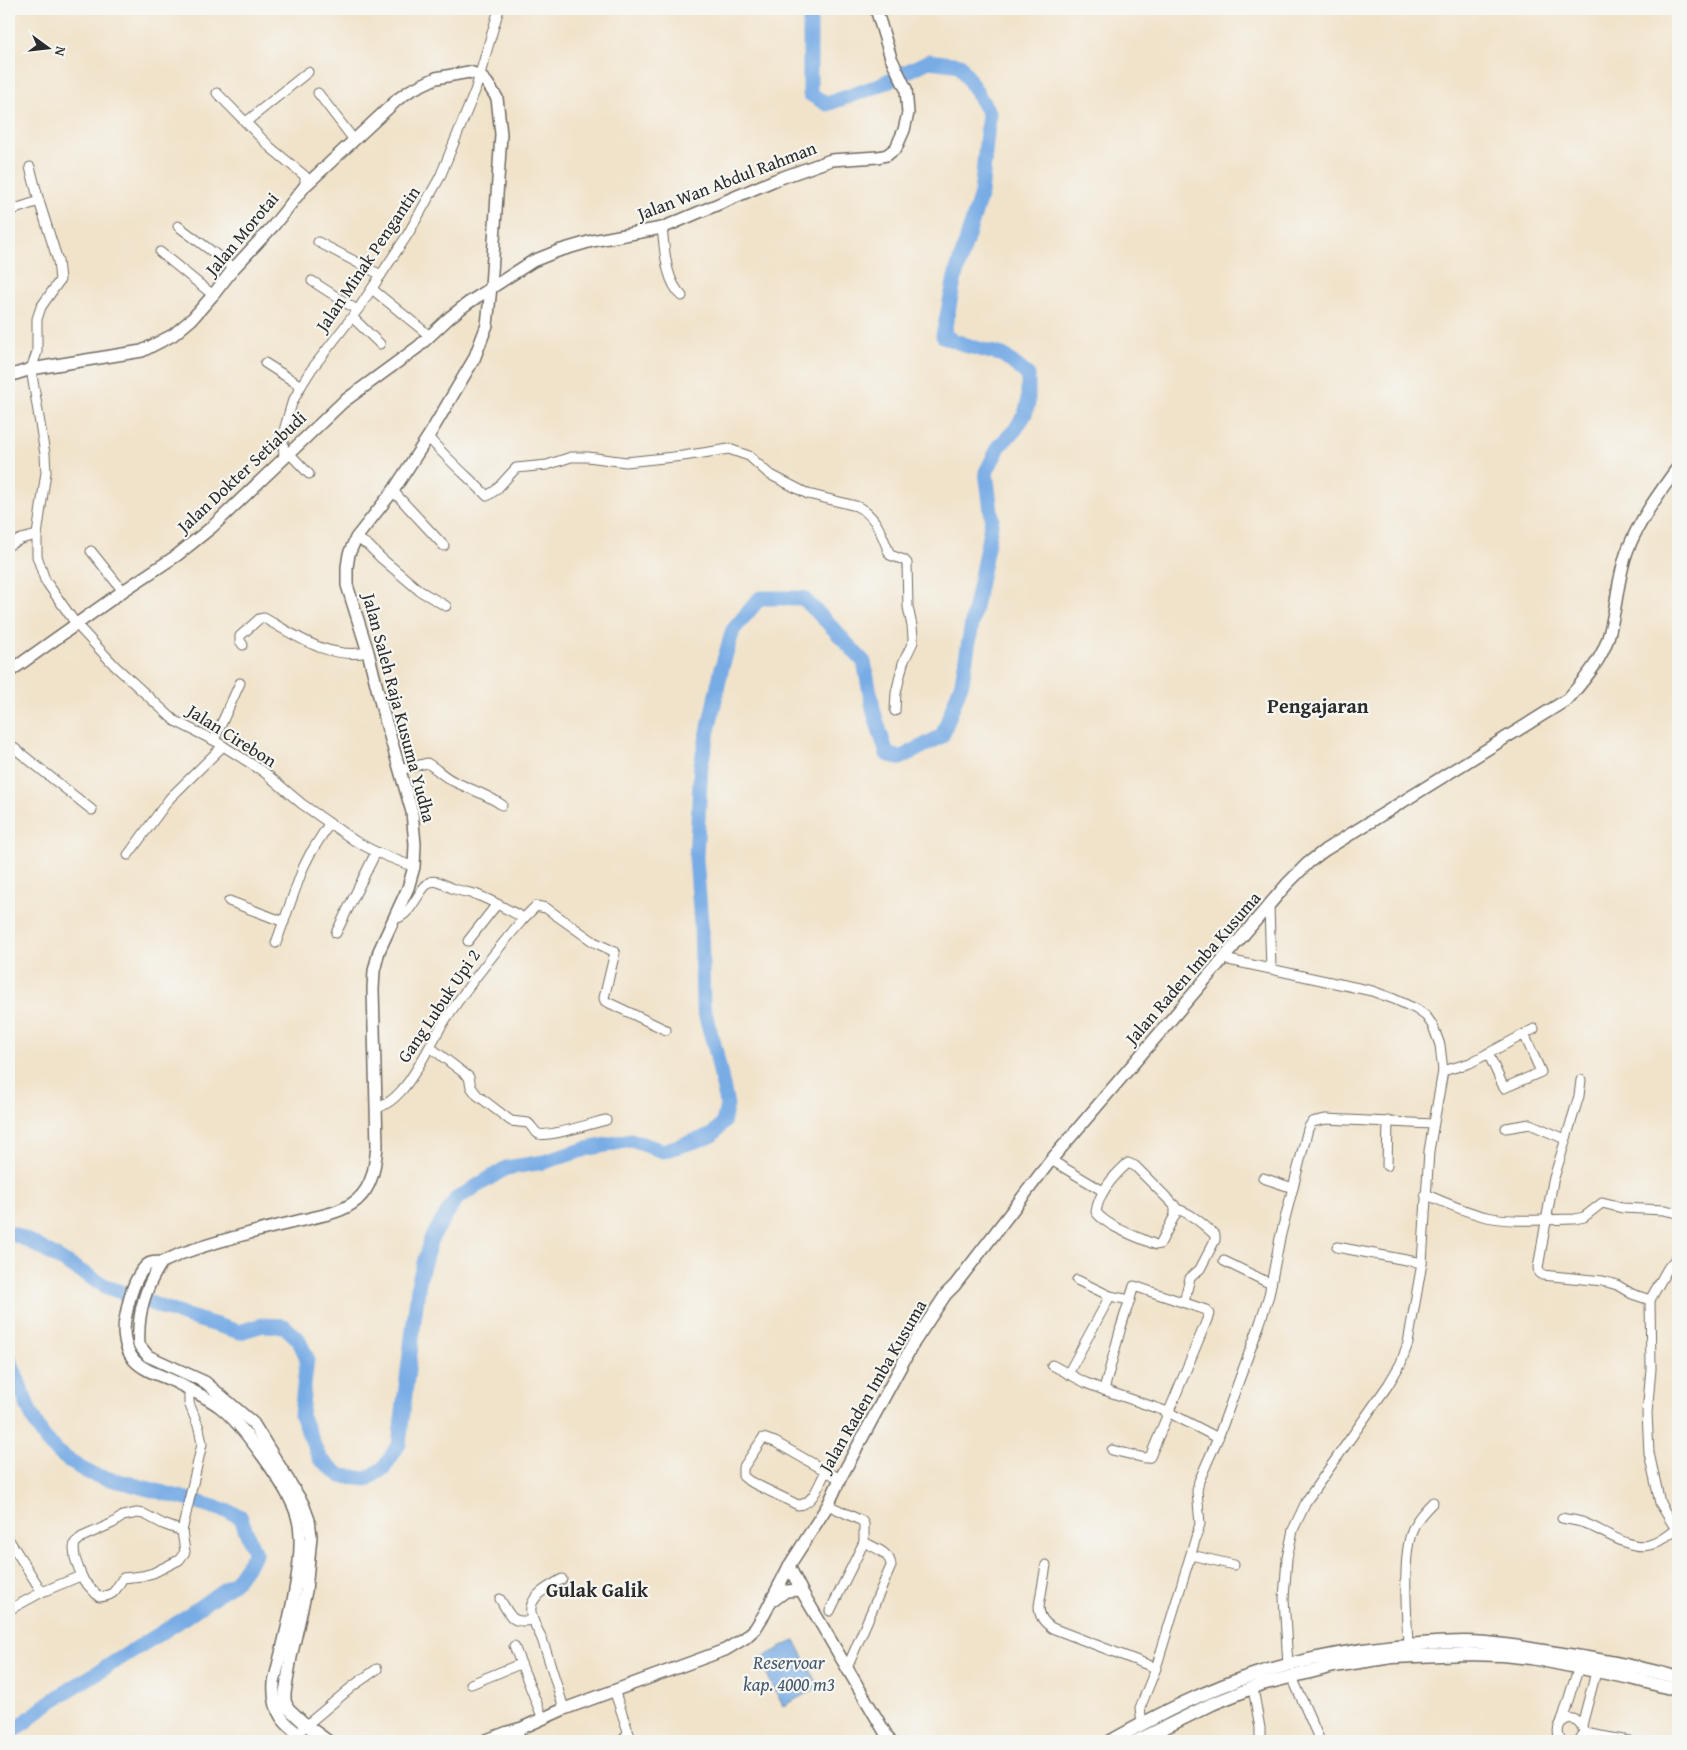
<svg xmlns="http://www.w3.org/2000/svg" width="1687" height="1750" viewBox="0 0 1687 1750" font-family="'Gentium Book Plus',serif">
<style>
.water{fill:#78ace5;stroke:#526c88}
.lines{fill:none;stroke-linecap:round;stroke-linejoin:round}
.river{stroke:#78ace5;stroke-width:15}
.minor-casing{stroke:#706b63;stroke-width:11}
.tertiary-casing{stroke:#706b63;stroke-width:14}
.secondary-casing{stroke:#706b63;stroke-width:15}
.minor{stroke:#fff;stroke-width:9}
.tertiary{stroke:#fff;stroke-width:11}
.secondary{stroke:#fff;stroke-width:12}
.labels{text-anchor:middle;stroke-width:4.5;stroke-linejoin:round;paint-order:stroke}
.street-label{font-size:18px;fill:#2b2b2b;stroke:#f6f6f2}
.water-label{font-size:19px;font-style:italic;fill:#46586c;stroke:#f6f6f2}
.quarter-label{font-size:20px;font-weight:bold;fill:#2b2b2b;stroke:#f6f6f2}
</style>
<rect width="100%" height="100%" fill="#f6f6f2"/>
<filter id="ink" filterUnits="userSpaceOnUse"><feTurbulence type="fractalNoise" baseFrequency=".02" numOctaves="2"/><feDisplacementMap in="SourceGraphic" scale="10" xChannelSelector="R" yChannelSelector="G"/><feConvolveMatrix kernelMatrix="1 2 1 2 8 2 1 2 1" color-interpolation-filters="sRGB"/></filter>
<filter id="wash" filterUnits="userSpaceOnUse"><feTurbulence type="fractalNoise" baseFrequency=".0096" numOctaves="4" result="noise"/><feDisplacementMap in="SourceGraphic" scale="20" xChannelSelector="R" yChannelSelector="G"/><feGaussianBlur stdDeviation="1.12" result="paint"/><feColorMatrix in="noise" values="0 0 0 0 0 0 0 0 0 0 0 0 0 0 0 0 0 1.4 0 .05"/><feComposite in="paint" operator="in"/></filter>
<g filter="url(#wash)">
<rect width="100%" height="100%" fill="#f1e3ca"/>
<polygon class="water" points="795,1640 819,1687 783,1706 759,1659"/>
<g class="lines">
<g class="river">
<polyline points="9,1234 11,1233 31,1242 107,1287 183,1315 240,1332 262,1325 284,1326 298,1339 307,1358 301,1415 320,1459 341,1476 367,1479 384,1468 399,1444 419,1280 431,1239 456,1199 506,1168 544,1162 586,1149 631,1140 663,1151 711,1136 723,1123 727,1105 716,1052 703,1006 701,923 696,858 701,764 722,667 733,630 760,598 803,598 826,621 864,662 874,713 887,754 900,758 942,736 962,682 973,617 988,542 992,518 986,472 1000,445 1015,430 1025,414 1028,404 1028,375 1003,355 968,346 943,336 955,277 981,194 989,113 960,65 929,61 875,87 827,104 810,94 810,9"/>
<path d="M9 1359C22 1386 28 1417 47 1441 56 1452 78 1468 90 1473 101 1478 115 1480 127 1483 165 1494 204 1502 240 1516L255 1554 236 1581 177 1623 50 1702 9 1735"/>
</g>
</g>
</g>
<g filter="url(#ink)">
<g class="lines">
<g class="minor-casing">
<g id="minor">
<polyline points="217,93 271,148 305,176 305,186"/>
<polyline points="318,93 354,140"/>
<polyline points="246,122 308,72"/>
<polyline points="30,167 39,201 58,261 60,280 41,307 37,319 37,352 31,369 45,454 46,472 37,535 37,556 45,580 76,624 115,666 175,721 217,742 264,772 302,804 355,841 376,852 414,867"/>
<polyline points="9,211 39,201"/>
<polyline points="178,226 234,268"/>
<path d="M662 228C665 250 665 280 682 296"/>
<polyline points="318,242 381,275"/>
<polyline points="160,252 213,295"/>
<polyline points="312,281 357,310"/>
<polyline points="372,289 425,332"/>
<polyline points="352,317 380,344"/>
<polyline points="265,363 301,386"/>
<path d="M428 437C447 459 467 476 487 496L496 490 516 468 547 465 571 457H588L626 462 683 456 729 449 749 456 769 474 808 494 856 506C877 515 882 536 890 555L904 560 907 563 908 607 912 626 913 637V642L903 663 896 693 895 711"/>
<polyline points="289,453 309,474"/>
<polyline points="284,458 283,439 285,427 292,403 301,386 311,370 359,308 408,234 440,177 475,91 499,9"/>
<polyline points="393,491 444,546"/>
<polyline points="356,538 368,545 381,558 420,591 446,606"/>
<polyline points="9,545 21,539 37,535"/>
<polyline points="91,551 123,591"/>
<path d="M243 645 240 641V636L259 619 264 618C296 636 329 660 368 652"/>
<polyline points="214,740 240,683"/>
<polyline points="9,744 92,810"/>
<path d="M400 770 427 763C436 768 444 777 453 781 469 789 487 794 502 805"/>
<polyline points="128,855 170,798 223,746"/>
<polyline points="229,901 284,922"/>
<polyline points="1269,906 1271,969"/>
<path d="M393 919C412 918 418 888 430 882 437 879 446 886 452 888 459 891 467 892 475 894 491 900 508 910 524 918L536 906 546 908 594 942 615 952 604 998 605 1001 666 1030"/>
<polyline points="336,933 376,852"/>
<polyline points="468,941 497,904"/>
<polyline points="276,943 303,868 310,854 329,824"/>
<polyline points="1224,959 1372,991 1394,999 1416,1009 1426,1016 1433,1026 1440,1045 1443,1071 1429,1151 1422,1263 1408,1343 1401,1363 1388,1385 1307,1500 1293,1530 1287,1558 1284,1598 1288,1666"/>
<path d="M430 1047 469 1077 471 1087 477 1095 511 1121 528 1123C532 1126 534 1132 539 1134 552 1137 592 1123 606 1120"/>
<polyline points="1488,1053 1504,1088 1541,1072 1524,1034"/>
<polyline points="1443,1071 1470,1063 1534,1029"/>
<polyline points="1581,1080 1579,1096 1553,1181 1538,1268 1539,1273 1542,1275 1603,1281 1617,1285 1632,1294 1650,1300"/>
<path d="M377 1108C387 1105 395 1098 402 1090 417 1073 430 1045 442 1025 466 987 495 952 524 918"/>
<polyline points="1506,1128 1530,1124 1565,1139"/>
<polyline points="1051,1160 1103,1191"/>
<path d="M1128 1163 1135 1166 1175 1206V1215L1160 1244 1156 1245C1138 1237 1107 1227 1096 1212 1099 1192 1113 1176 1128 1163Z"/>
<polyline points="1387,1166 1388,1121"/>
<polyline points="1263,1178 1293,1188"/>
<path d="M1425 1194C1446 1203 1465 1212 1487 1217 1515 1223 1546 1219 1575 1219L1584 1217 1602 1203 1622 1208 1664 1210 1678 1213"/>
<path d="M1176 1209C1190 1212 1204 1225 1215 1235V1240L1200 1269 1190 1278 1184 1302"/>
<polyline points="1337,1247 1422,1263"/>
<polyline points="1678,1256 1668,1268 1650,1300 1651,1369 1647,1413 1649,1453 1660,1503 1678,1533"/>
<polyline points="1224,1261 1271,1284"/>
<polyline points="1077,1280 1110,1296"/>
<polyline points="1052,1365 1086,1383 1104,1390"/>
<polyline points="1068,1374 1110,1296 1130,1300"/>
<polyline points="1112,1450 1145,1458 1150,1457 1206,1322 1209,1314 1206,1310 1134,1286 1121,1327 1104,1390 1168,1412 1218,1438"/>
<path d="M826 1471C819 1483 814 1504 798 1505L749 1481 743 1476V1468L763 1438 775 1442 840 1479"/>
<path d="M828 1505 862 1521 864 1524V1542C875 1548 891 1553 891 1566L847 1668"/>
<path d="M1562 1518C1569 1520 1577 1520 1584 1523 1603 1530 1629 1550 1649 1545 1659 1543 1668 1535 1676 1529"/>
<polyline points="9,1540 42,1592"/>
<polyline points="1191,1555 1234,1565"/>
<path d="M1046 1565 1039 1606C1039 1617 1044 1622 1052 1628L1156 1668"/>
<path d="M80 1572 84 1581 99 1597C115 1596 115 1590 123 1578L142 1576 153 1573 179 1560 185 1552 182 1531"/>
<path d="M562 1579C552 1585 534 1593 531 1607 529 1618 538 1629 542 1639 550 1662 557 1686 564 1709"/>
<path d="M500 1599C511 1617 511 1624 533 1620"/>
<polyline points="9,1610 42,1592 78,1577 80,1572 75,1558 74,1548 75,1543 82,1537 113,1523 123,1516 137,1513 144,1514 163,1524 182,1531 202,1444 199,1428 189,1403 189,1389"/>
<polyline points="830,1611 864,1542"/>
<path d="M1408 1645C1407 1616 1401 1552 1414 1526 1418 1517 1426 1509 1433 1502"/>
<polyline points="514,1646 543,1719"/>
<polyline points="1292,1677 1320,1741"/>
<polyline points="471,1684 520,1664"/>
<polyline points="1253,1688 1260,1728 1260,1741"/>
<polyline points="614,1690 629,1734"/>
<polyline points="1562,1721 1571,1691 1580,1664"/>
<polyline points="1142,1724 1140,1708 1156,1668 1200,1524 1197,1491 1199,1481 1218,1438 1260,1323 1269,1295 1280,1238 1308,1129 1312,1122 1326,1119 1433,1124"/>
<polyline points="1582,1725 1596,1672"/>
<polyline points="303,1728 353,1686 377,1669"/>
<polyline points="1584,1733 1629,1741"/>
<polyline points="622,1741 627,1734 629,1734 632,1741"/>
<path d="M1561 1741C1549 1720 1579 1707 1584 1733L1579 1741"/>
</g>
</g>
<g class="tertiary-casing">
<g id="tertiary">
<path d="M9 376 31 369 142 351 173 335 192 319 213 295 234 268 274 225 305 186 398 99 411 90 436 78 469 72 479 75 487 83 497 98 501 134 491 287 487 325 474 359 428 437 393 491 356 538 349 554 347 567V585L368 652 383 712 412 812 415 844 414 867 408 888 379 951 374 971 373 989 377 1146C375 1166 373 1186 357 1200 339 1215 316 1216 294 1222 256 1231 217 1241 180 1254 174 1257 168 1260 162 1262 156 1263 152 1261 147 1265 134 1277 129 1299 126 1315 122 1330 124 1348 134 1360 146 1373 165 1376 179 1384 193 1391 208 1398 220 1407 242 1424 290 1490 297 1516 309 1556 283 1641 274 1683 272 1713 284 1724 307 1741"/>
<polyline points="9,672 123,591 176,556 212,527 343,402 418,347 450,317 468,303 533,261 558,251 592,241 662,228 775,180 831,160 878,157 887,155 896,148 904,130 908,113 906,89 891,58 876,9"/>
<path d="M162 1262C145 1287 137 1315 139 1345L148 1356 205 1382 253 1423 303 1504 309 1520 311 1536 306 1591 291 1657 285 1693V1701L288 1708 306 1725 328 1741"/>
<polyline points="789,1566 801,1590 890,1741"/>
<polyline points="774,1600 786,1591 801,1590"/>
<path d="M484 1741 508 1732 522 1728 564 1709 725 1650 745 1638 755 1629 765 1613 789 1566 828 1505 840 1479 913 1344 946 1294 955 1285 1051 1160 1287 884 1308 863 1325 850 1568 699C1583 681 1601 661 1608 638 1617 609 1617 577 1628 549 1640 519 1660 492 1678 467"/>
<polyline points="506,1741 512,1738 521,1729"/>
</g>
</g>
<g class="secondary-casing">
<g id="secondary">
<path d="M1111 1741C1158 1715 1207 1689 1259 1673 1325 1653 1396 1643 1465 1642 1495 1642 1526 1648 1556 1653 1596 1659 1638 1666 1678 1678"/>
<polyline points="1137,1741 1212,1704 1262,1684 1334,1666 1392,1657 1466,1654 1502,1655 1531,1658 1631,1678 1678,1690"/>
</g>
</g>
<use href="#minor" class="minor"/>
<use href="#tertiary" class="tertiary"/>
<use href="#secondary" class="secondary"/>
</g>
</g>
<g class="labels">
<g class="street-label">
<text transform="translate(727 181) rotate(-21)" y="6">Jalan Wan Abdul Rahman</text>
<text transform="translate(242 234) rotate(-50)" y="6">Jalan Morotai</text>
<text transform="translate(368 259) rotate(-56)" y="6">Jalan Minak Pengantin</text>
<text transform="translate(242 472) rotate(-43)" y="6">Jalan Dokter Setiabudi</text>
<text transform="translate(399 708) rotate(75)" y="6">Jalan Saleh Raja Kusuma Yudha</text>
<text transform="translate(232 736) rotate(32)" y="6">Jalan Cirebon</text>
<text transform="translate(1193 968) rotate(-49)" y="6">Jalan Raden Imba Kusuma</text>
<text transform="translate(439 1006) rotate(-56)" y="6">Gang Lubuk Upi 2</text>
<text transform="translate(873 1386) rotate(-60)" y="6">Jalan Raden Imba Kusuma</text>
</g>
<g class="water-label">
<text x="789" y="1669">Reservoar<tspan x="789" dy="22">kap. 4000 m3</tspan></text>
</g>
<g class="quarter-label">
<text x="1318" y="713">Pengajaran</text>
<text x="597" y="1597">Gulak Galik</text>
</g>
</g>
<rect width="1687" height="1750" fill="none" stroke="#f6f6f2" stroke-width="30"/>
<g transform="translate(48 48) rotate(105)" stroke="#f6f6f2" stroke-width="4" paint-order="stroke">
<path d="M0-4L9 19L0 12L-9 19Z" fill="#2b2b2b"/>
<text y="-8" font-size="14" font-weight="bold" text-anchor="middle" fill="#2b2b2b">N</text>
</g>
</svg>
